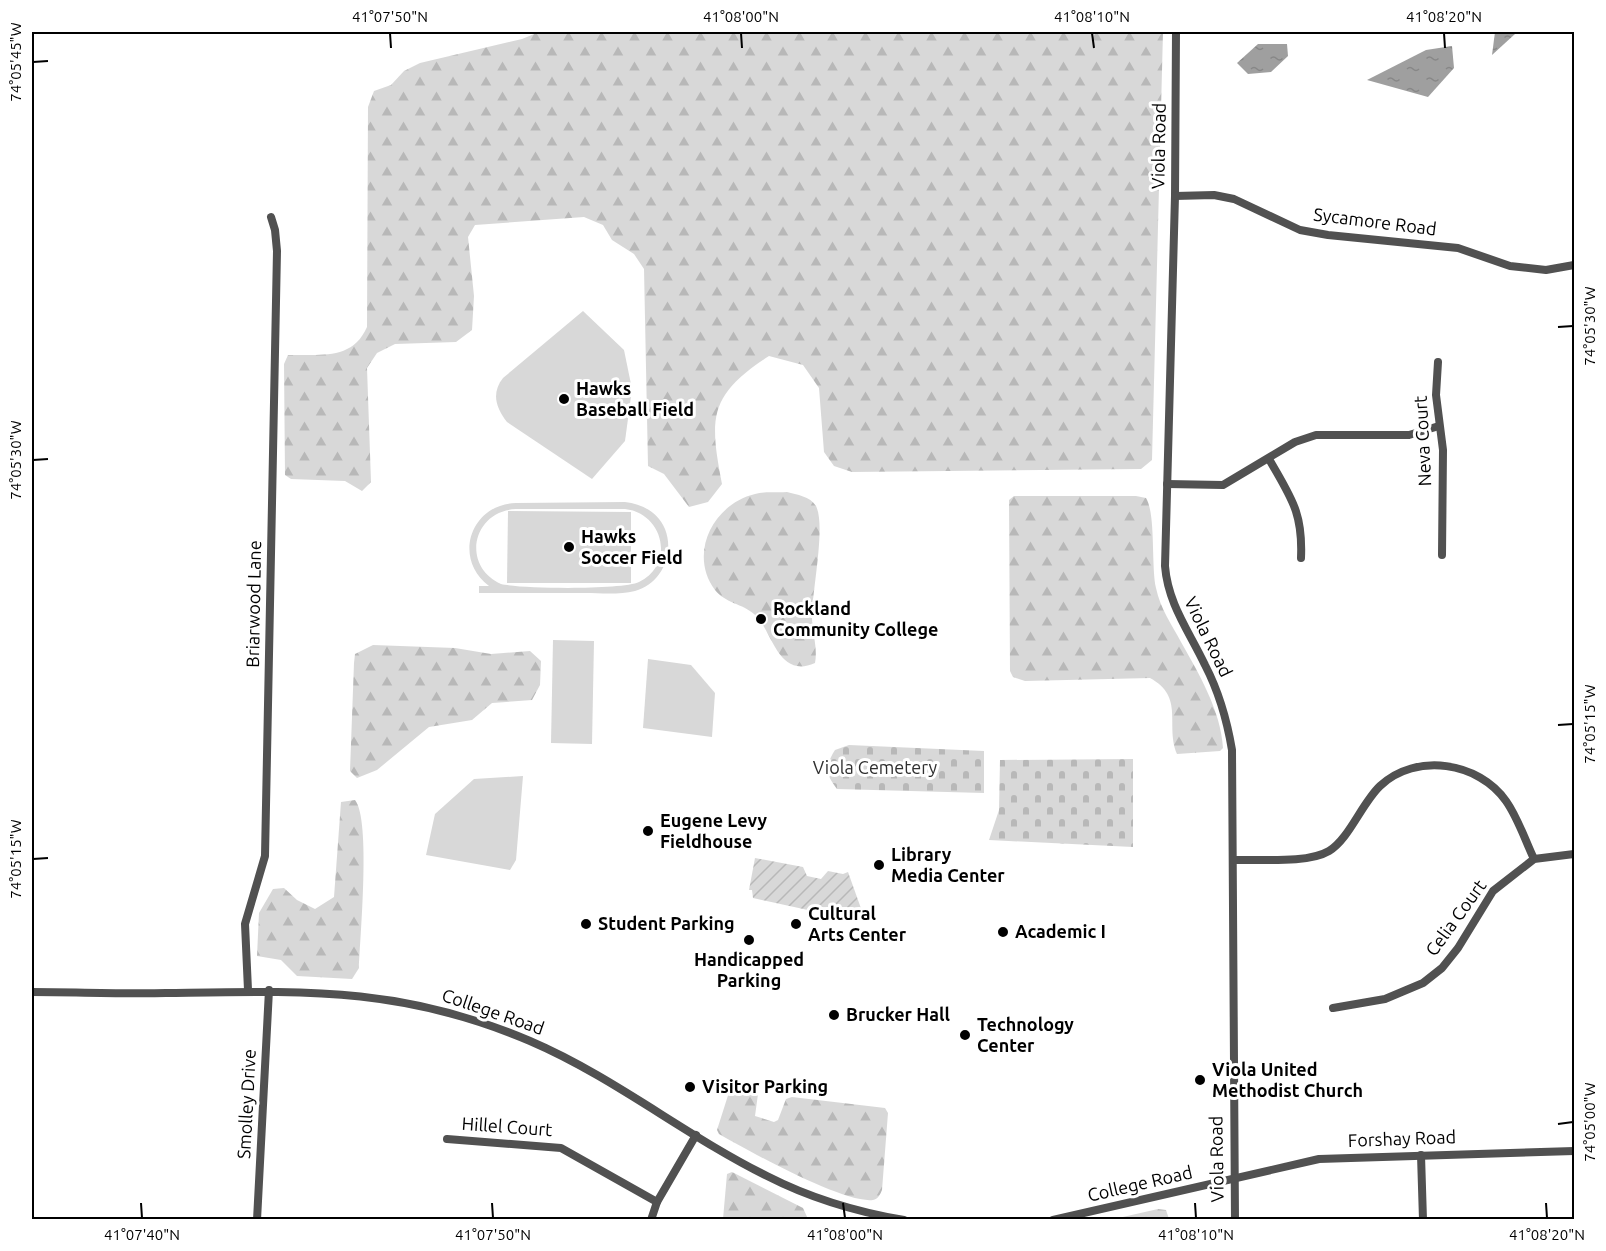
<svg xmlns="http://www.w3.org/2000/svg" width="1606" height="1251" viewBox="0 0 1606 1251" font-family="Ubuntu,sans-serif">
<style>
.forest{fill:url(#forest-firs)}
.cemetery{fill:url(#cemetery-stones)}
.park{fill:#d8d8d8;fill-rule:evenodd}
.garden{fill:url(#garden-furrows)}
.water{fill:url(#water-ripples)}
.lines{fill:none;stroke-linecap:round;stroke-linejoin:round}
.minor{stroke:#515151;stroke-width:8}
.ticks{fill:none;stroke:#000;stroke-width:2}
.poi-dot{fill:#000;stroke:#fff;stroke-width:2}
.labels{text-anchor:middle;stroke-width:6;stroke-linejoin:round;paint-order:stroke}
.street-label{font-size:18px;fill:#000;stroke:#fff}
.poi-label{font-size:18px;font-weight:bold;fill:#000;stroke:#fff;text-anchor:start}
.park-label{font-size:18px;fill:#2f2f2f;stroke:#fff}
.neatline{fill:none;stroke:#000;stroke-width:2}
.ticks-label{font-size:15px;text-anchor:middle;fill:#000}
</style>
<defs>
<pattern id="forest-firs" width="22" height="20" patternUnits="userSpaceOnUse" patternTransform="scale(1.5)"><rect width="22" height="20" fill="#d8d8d8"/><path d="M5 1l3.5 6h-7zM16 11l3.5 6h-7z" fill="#b8b8b8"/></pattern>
<pattern id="cemetery-stones" width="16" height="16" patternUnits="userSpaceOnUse" patternTransform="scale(1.5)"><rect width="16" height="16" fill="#d8d8d8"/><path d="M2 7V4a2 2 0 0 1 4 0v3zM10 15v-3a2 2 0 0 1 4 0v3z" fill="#b8b8b8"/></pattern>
<pattern id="garden-furrows" width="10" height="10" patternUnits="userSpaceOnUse" patternTransform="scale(1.5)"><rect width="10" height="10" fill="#d8d8d8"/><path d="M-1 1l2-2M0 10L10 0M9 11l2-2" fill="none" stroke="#b8b8b8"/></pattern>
<pattern id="water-ripples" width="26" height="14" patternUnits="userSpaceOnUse" patternTransform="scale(1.5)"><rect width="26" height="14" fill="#9f9f9f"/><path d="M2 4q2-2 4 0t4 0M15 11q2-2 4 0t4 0" fill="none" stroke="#878787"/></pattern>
</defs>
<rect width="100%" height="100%" fill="#fff"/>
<g class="forest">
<path d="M539 32H1163L1152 460 1141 469 852 472 834 466 824 452 819 388 803 365 769 356C709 395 709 417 722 484L708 502 689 507 664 474 648 466 644 269 634 254 612 240 603 225 584 217 475 225 468 237 474 296 472 330 456 342 395 344 377 353 367 368 371 482 362 491 345 481 291 479 285 475 284 364 288 355C320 354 352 361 367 327L368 107 374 91 391 85 404 71 420 63 522 39Z"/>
<path d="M787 492C797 495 810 496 816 506 826 526 812 591 812 617 812 632 818 648 815 663 777 680 772 628 754 614 743 604 725 603 715 590 688 554 713 504 755 494 765 491 777 493 787 492Z"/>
<path d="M1014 496H1136L1146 498C1156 514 1151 566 1156 588 1160 608 1172 625 1181 642 1199 674 1221 711 1223 748L1220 751 1177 754C1165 725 1185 697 1150 678L1025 681 1013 677 1010 671 1009 500Z"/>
<polygon points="373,645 455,648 491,654 530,651 541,661 540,685 532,700 492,703 472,720 429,727 377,770 357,778 350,771 354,663 355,654"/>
<path d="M355 800C371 820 360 937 359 968L352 979 297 976 281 960 257 956 259 913 273 889 284 888 297 900 315 909 334 897 341 802Z"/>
<path d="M734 1083 756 1089 758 1094 755 1116 774 1122 778 1120 786 1099 792 1097 885 1108 888 1113 882 1190C880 1195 878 1199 873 1200 844 1204 747 1150 719 1134L717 1130 731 1086Z"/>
<polygon points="732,1172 803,1208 808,1219 723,1219 727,1174"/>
<polygon points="1158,1209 1166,1210 1169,1219 1114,1219"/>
</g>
<g class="cemetery">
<path d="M849 745 984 751V793L837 789C825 774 825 766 835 750Z"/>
<polygon points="1133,759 1133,847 989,840 999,810 1000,760"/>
</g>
<g class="park">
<path d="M583 311 624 350 632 389 625 441 592 479 507 422C496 408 491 393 503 378Z"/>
<path d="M516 503 625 502C642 504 658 512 665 529 675 554 661 584 635 591 619 595 600 593 585 593 549 593 514 593 479 593V586H489C452 558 471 504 516 503ZM516 509H625C663 513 676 564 639 582 623 590 521 589 501 584 461 566 472 511 516 509Z"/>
<polygon points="508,511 631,512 631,583 507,583"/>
<polygon points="553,640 594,641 592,744 551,743"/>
<polygon points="648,659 691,665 715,693 712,737 643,728"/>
<polygon points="523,776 516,860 510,870 426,855 435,814 474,779"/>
</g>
<polygon class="garden" points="755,858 803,867 807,876 821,879 828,871 843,874 848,872 863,914 849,919 753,898 752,890 749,890"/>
<g class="water">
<polygon points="1495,32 1514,32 1515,34 1492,55"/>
<polygon points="1258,44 1287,44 1288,56 1271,72 1248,74 1237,63"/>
<polygon points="1452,46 1454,68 1428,97 1367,80 1426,50"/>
</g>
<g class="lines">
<g class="minor">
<path d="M1176 32 1175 196 1165 566C1168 604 1189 631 1205 665 1219 692 1227 720 1232 750L1235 1220"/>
<polyline points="1175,196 1214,195 1234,199 1300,230 1328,235 1458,248 1510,266 1546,270 1574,265"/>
<polyline points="1438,362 1436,395 1443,450 1442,555"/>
<path d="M1269 459C1291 498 1303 512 1301 558"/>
<polyline points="1167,484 1223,485 1295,442 1316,435 1409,435 1439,426"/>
<path d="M1234 860C1260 859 1307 864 1329 851 1349 839 1362 803 1380 786 1416 752 1479 762 1506 801 1518 818 1525 840 1534 859"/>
<polyline points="248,990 245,924 265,856 277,251 275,230 271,217"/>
<path d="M32 992C76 992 121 994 166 993 302 991 401 986 530 1041 614 1077 686 1136 767 1176 810 1198 857 1212 904 1220"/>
<polyline points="1333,1008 1385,999 1423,983 1442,968 1458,948 1493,891 1534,859 1574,854"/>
<polyline points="447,1139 561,1148 657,1202"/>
<polyline points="1421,1155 1423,1220"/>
<polyline points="257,1220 269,990"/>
<polyline points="651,1220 657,1202 696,1135"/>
<polyline points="1053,1220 1319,1159 1574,1151"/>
</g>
</g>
<path class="ticks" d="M390 33 391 48M741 33 742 48M1092 33 1094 48M1444 33 1445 48M33 62 48 61M1558 327 1573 326M33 460 48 459M1558 725 1573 724M33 859 48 858M1558 1124 1573 1122M141 1203 142 1218M492 1203 493 1218M843 1203 845 1218M1195 1203 1196 1218M1546 1203 1547 1218"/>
<g class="poi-dot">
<circle cx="564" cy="399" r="6"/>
<circle cx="569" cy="547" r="6"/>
<circle cx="761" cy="619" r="6"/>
<circle cx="648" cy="831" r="6"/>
<circle cx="879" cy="865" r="6"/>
<circle cx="586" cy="924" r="6"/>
<circle cx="796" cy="924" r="6"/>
<circle cx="1003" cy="932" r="6"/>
<circle cx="749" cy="940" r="6"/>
<circle cx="834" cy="1015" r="6"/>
<circle cx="965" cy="1035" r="6"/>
<circle cx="1200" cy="1080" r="6"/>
<circle cx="690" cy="1087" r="6"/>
</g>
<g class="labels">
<g class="street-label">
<text transform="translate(1159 146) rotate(-89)" y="6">Viola Road</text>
<text transform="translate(1375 222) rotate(7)" y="6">Sycamore Road</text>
<text transform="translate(1423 441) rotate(-93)" y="6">Neva Court</text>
<text transform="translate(254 604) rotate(-89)" y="6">Briarwood Lane</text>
<text transform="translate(1208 637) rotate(64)" y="6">Viola Road</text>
<text transform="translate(1456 918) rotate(-54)" y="6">Celia Court</text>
<text transform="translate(493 1012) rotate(19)" y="6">College Road</text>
<text transform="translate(247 1104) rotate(-87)" y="6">Smolley Drive</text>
<text transform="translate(507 1127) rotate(4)" y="6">Hillel Court</text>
<text transform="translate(1402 1139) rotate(-2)" y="6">Forshay Road</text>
<text transform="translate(1217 1159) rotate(-91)" y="6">Viola Road</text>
<text transform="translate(1140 1184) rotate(-13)" y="6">College Road</text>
</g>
<g class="poi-label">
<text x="576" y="395">Hawks<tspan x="576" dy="21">Baseball Field</tspan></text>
<text x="581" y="543">Hawks<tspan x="581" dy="21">Soccer Field</tspan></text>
<text x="773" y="615">Rockland<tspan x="773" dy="21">Community College</tspan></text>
<text x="660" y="827">Eugene Levy<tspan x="660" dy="21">Fieldhouse</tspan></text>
<text x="891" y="861">Library<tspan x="891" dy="21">Media Center</tspan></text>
<text x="808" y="920">Cultural<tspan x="808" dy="21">Arts Center</tspan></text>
<text x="598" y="930">Student Parking</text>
<text x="1015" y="938">Academic I</text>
<text x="749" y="966" text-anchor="middle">Handicapped<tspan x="749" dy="21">Parking</tspan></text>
<text x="846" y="1021">Brucker Hall</text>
<text x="977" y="1031">Technology<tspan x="977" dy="21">Center</tspan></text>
<text x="1212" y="1076">Viola United<tspan x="1212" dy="21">Methodist Church</tspan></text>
<text x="702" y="1093">Visitor Parking</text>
</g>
<g class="park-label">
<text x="875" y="774">Viola Cemetery</text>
</g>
</g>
<rect width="1606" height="1251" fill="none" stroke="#ffffff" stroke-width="66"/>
<rect x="33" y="33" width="1540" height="1185" class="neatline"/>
<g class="ticks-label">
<text x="390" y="22">41°07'50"N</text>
<text x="741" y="22">41°08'00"N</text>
<text x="1092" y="22">41°08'10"N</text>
<text x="1444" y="22">41°08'20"N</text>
<text transform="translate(16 62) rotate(-90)" y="5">74°05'45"W</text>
<text transform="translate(1590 326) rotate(-90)" y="5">74°05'30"W</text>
<text transform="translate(16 460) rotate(-90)" y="5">74°05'30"W</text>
<text transform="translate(1590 724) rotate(-90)" y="5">74°05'15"W</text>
<text transform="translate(16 859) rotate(-90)" y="5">74°05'15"W</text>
<text transform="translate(1590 1122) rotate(-90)" y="5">74°05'00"W</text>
<text x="142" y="1240">41°07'40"N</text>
<text x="493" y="1240">41°07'50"N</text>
<text x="845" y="1240">41°08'00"N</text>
<text x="1196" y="1240">41°08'10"N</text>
<text x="1547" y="1240">41°08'20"N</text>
</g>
</svg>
